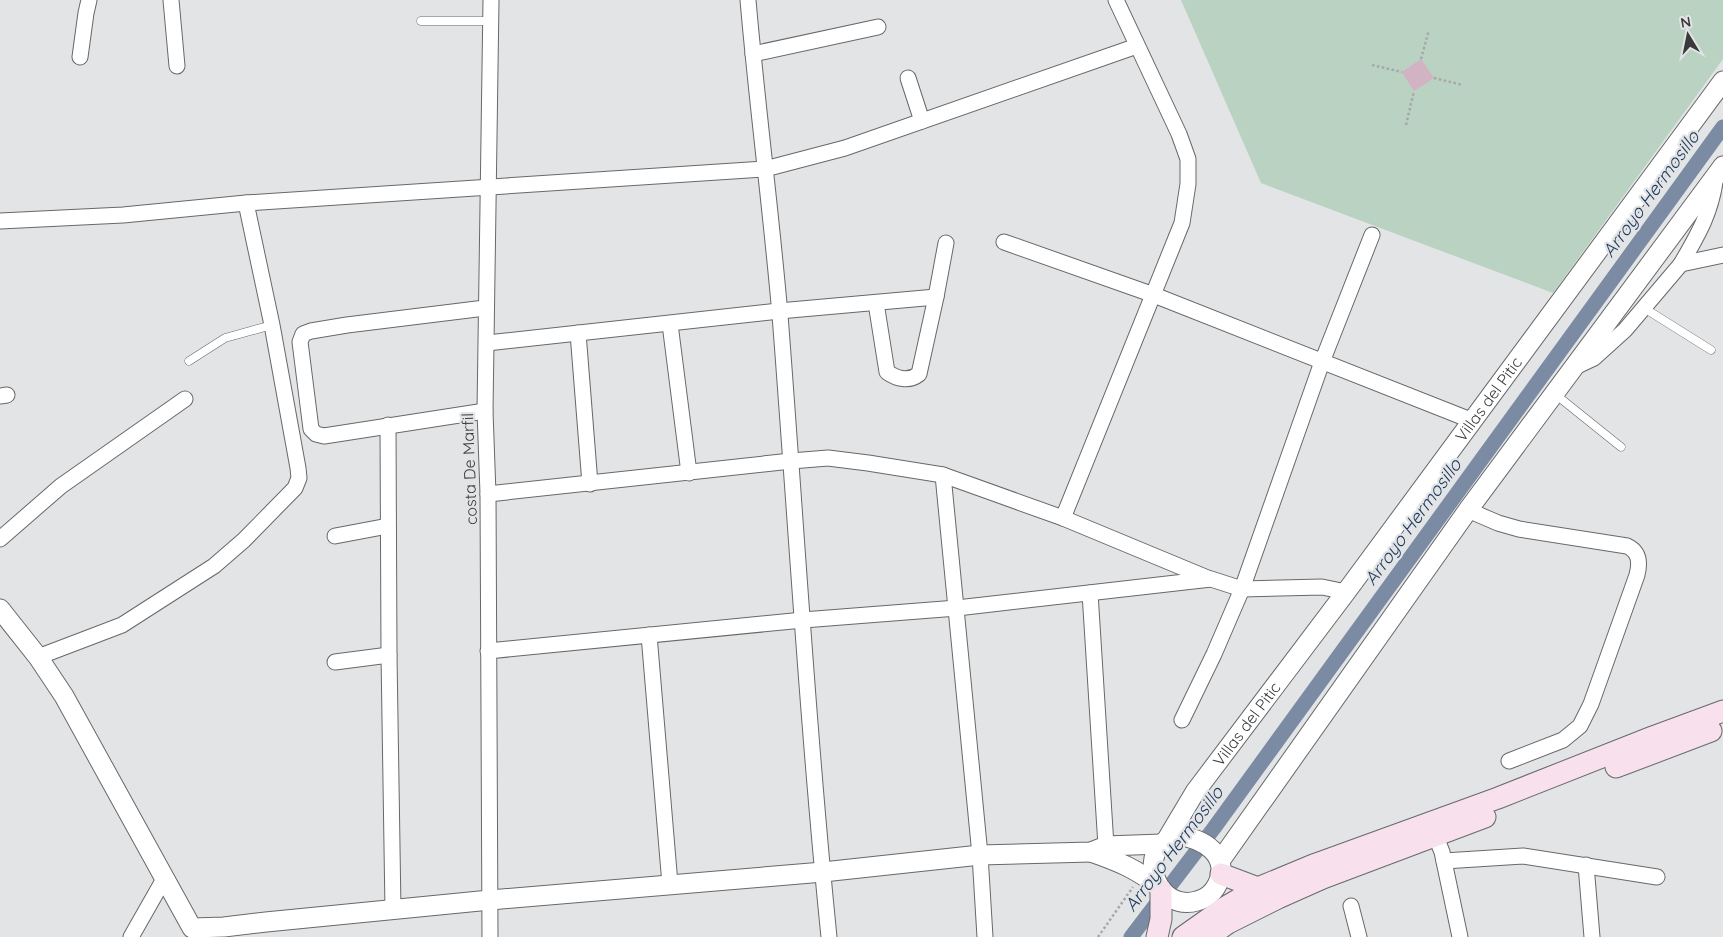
<svg xmlns="http://www.w3.org/2000/svg" width="1723" height="937" viewBox="0 0 1723 937" font-family="Quicksand,sans-serif">
<style>
.green{fill:#bad2c1}
.lines{fill:none;stroke-linecap:round;stroke-linejoin:round}
.canal{stroke:#7a8ba3;stroke-width:15}
.building{fill:#d1b3c3}
.service-casing{stroke:#67686a;stroke-width:9}
.minor-casing{stroke:#67686a;stroke-width:17}
.tertiary-casing{stroke:#67686a;stroke-width:21}
.secondary-casing{stroke:#67686a;stroke-width:23}
.path{stroke:#a6a7a8;stroke-width:2.5;stroke-dasharray:2.5 2.5;stroke-linecap:butt}
.service{stroke:#fff;stroke-width:8}
.minor{stroke:#fff;stroke-width:15}
.tertiary{stroke:#fff;stroke-width:19}
.secondary{stroke:#f8e0ec;stroke-width:21}
.labels{text-anchor:middle;stroke-width:4.5;stroke-linejoin:round;paint-order:stroke}
.street-label{font-size:16px;fill:#3a3a3b;stroke:#e2e4e5}
.water-label{font-size:18px;font-style:italic;fill:#1d365b;stroke:#e2e4e5}
</style>
<rect width="100%" height="100%" fill="#e2e4e5"/>
<polygon class="green" points="1181,0 1723,0 1723,59 1553,293 1261,183"/>
<g class="lines">
<polyline class="canal" points="1131,937 1214,828 1723,127"/>
</g>
<polygon class="building" points="1421,59 1434,78 1414,91 1402,72"/>
<g class="lines">
<g class="service-casing">
<g id="service">
<polyline points="421,21 491,21"/>
<polyline points="1644,308 1711,350"/>
<polyline points="189,361 225,338 272,325"/>
<polyline points="1555,394 1621,447"/>
</g>
</g>
<g class="minor-casing">
<g id="minor">
<polyline points="171,0 177,66"/>
<path d="M748 0C757 105 771 210 780 315 796 522 808 730 829 937"/>
<polyline points="753,54 878,27"/>
<polyline points="80,57 86,13 89,0"/>
<polyline points="908,78 922,121"/>
<polyline points="0,221 123,215 246,203 765,169 845,148 1137,46"/>
<polyline points="1004,242 1154,295 1473,421"/>
<path d="M1681 264C1699 233 1712 211 1716 175"/>
<path d="M876 303 887 372C897 379 909 382 919 374L936 297 946 243"/>
<polyline points="670,324 689,473"/>
<polyline points="578,333 590,484"/>
<polyline points="487,343 779,311 936,297"/>
<polyline points="1575,367 1594,358 1625,330 1681,264 1723,255"/>
<polyline points="0,396 7,395"/>
<polyline points="485,411 324,436 316,434 311,429 300,342 303,334 311,331 347,325 485,308"/>
<polyline points="388,425 389,655 393,910"/>
<polyline points="943,475 980,855 985,937"/>
<polyline points="488,494 791,461 828,458 868,463 943,475 1063,518 1210,579"/>
<path d="M1468 510 1498 523 1519 529 1627 546C1640 552 1640 563 1637 575L1591 704 1580 726 1563 740 1509 761"/>
<polyline points="1063,518 1182,223 1188,184 1188,159 1179,134 1116,0"/>
<polyline points="335,536 388,526"/>
<polyline points="0,539 61,486 185,399"/>
<polyline points="1090,593 1106,846"/>
<polyline points="649,635 670,884"/>
<polyline points="488,651 803,620 957,608 1211,579 1242,589 1322,587 1346,592"/>
<polyline points="38,657 122,625 214,566 244,540 295,488 299,478 298,468 272,325 246,203"/>
<polyline points="335,662 389,655"/>
<polyline points="1182,720 1214,654 1242,589 1322,362 1372,235"/>
<polyline points="1432,827 1442,852 1460,937"/>
<polyline points="1444,861 1523,856 1657,877"/>
<polyline points="1586,865 1592,937"/>
<polyline points="1351,906 1359,937"/>
<polyline points="131,937 164,879"/>
<polyline points="490,937 488,494 485,411 491,0"/>
</g>
</g>
<g class="tertiary-casing">
<g id="tertiary">
<polyline points="0,609 38,657 64,696 192,928 224,927 266,922 490,900 823,872 980,855 1091,852 1106,846 1162,844"/>
<path d="M1178 836C1203 837 1232 857 1217 885 1213 893 1205 899 1197 901 1158 912 1138 857 1167 840 1170 838 1174 837 1178 836Z"/>
<path id="s1" d="M1167 839 1195 792 1346 592 1723 81"/>
<path d="M1091 852C1117 861 1137 869 1159 887"/>
<polyline points="1220,861 1468,510 1723,166"/>
</g>
</g>
<g class="secondary-casing">
<g id="secondary">
<polyline points="1616,767 1711,731"/>
<polyline points="1221,874 1258,888"/>
<polyline points="1157,937 1161,919 1161,890"/>
<polyline points="1183,937 1224,908 1258,888 1316,864 1498,798 1650,738 1723,711"/>
<polyline points="1208,937 1228,923 1278,898 1323,878 1485,817"/>
</g>
</g>
<g class="path">
<polyline points="1421,59 1429,30"/>
<polyline points="1372,65 1402,72"/>
<polyline points="1434,78 1463,85"/>
<polyline points="1406,125 1414,91"/>
<polyline points="1098,937 1133,887"/>
</g>
<use href="#service" class="service"/>
<use href="#minor" class="minor"/>
<use href="#tertiary" class="tertiary"/>
<use href="#secondary" class="secondary"/>
</g>
<g class="labels">
<g class="street-label">
<text dy="6" stroke="none"><textPath href="#s1" startOffset="545">Villas del Pitic</textPath></text>
<text transform="translate(469 469) rotate(-92)" y="6">costa De Marfil</text>
<text dy="6" stroke="none"><textPath href="#s1" startOffset="140">Villas del Pitic</textPath></text>
</g>
<g class="water-label">
<text transform="translate(1651 194) rotate(-54)" y="6">Arroyo Hermosillo</text>
<text transform="translate(1413 522) rotate(-54)" y="6">Arroyo Hermosillo</text>
<text transform="translate(1174 849) rotate(-53)" y="6">Arroyo Hermosillo</text>
</g>
</g>
<g transform="translate(1688 35) rotate(350)" stroke="#e2e4e5" stroke-width="4" paint-order="stroke">
<path d="M0-4L9 19L0 12L-9 19Z" fill="#3a3a3b"/>
<text y="-8" font-size="14" font-weight="bold" text-anchor="middle" fill="#3a3a3b">N</text>
</g>
</svg>
